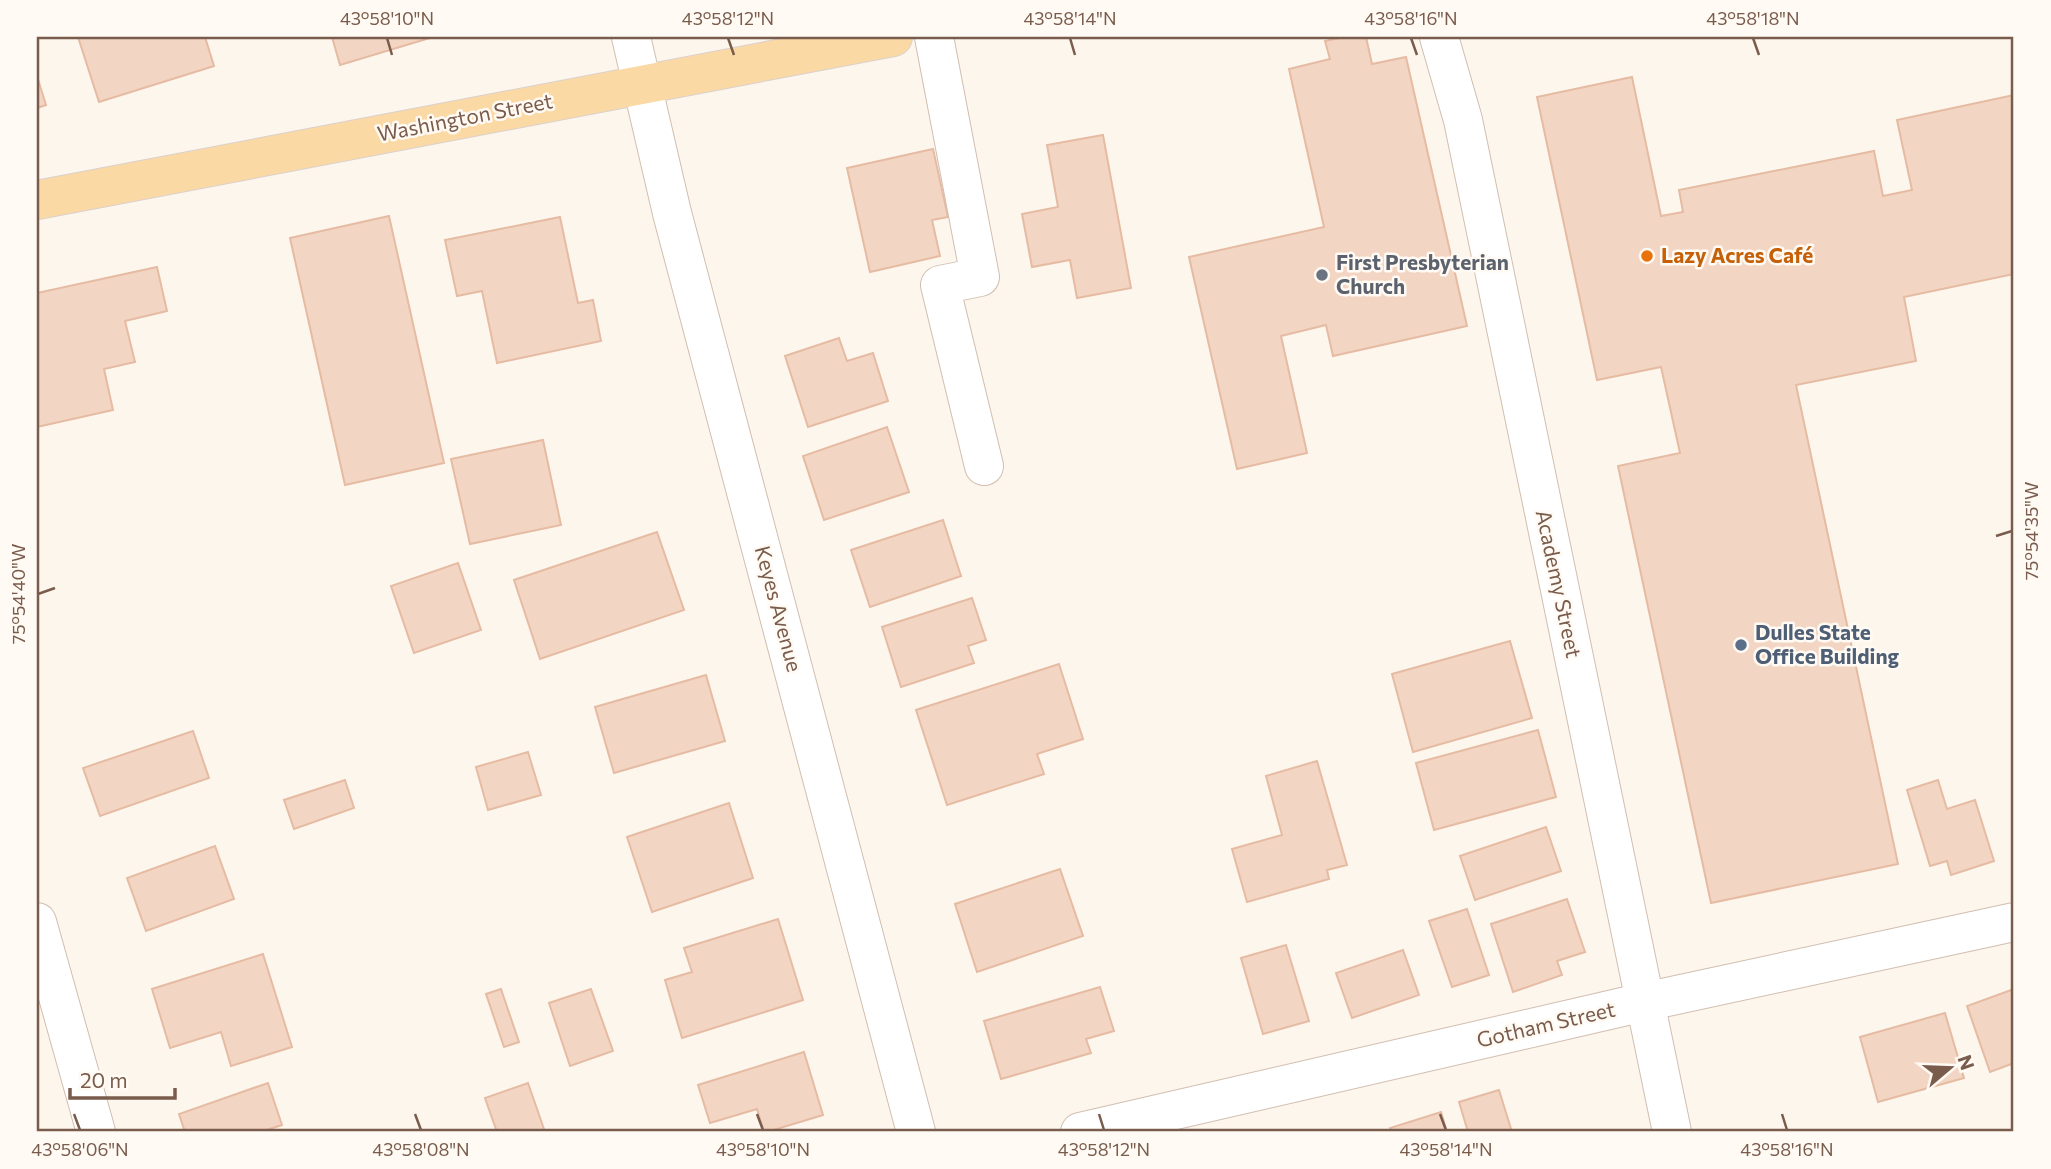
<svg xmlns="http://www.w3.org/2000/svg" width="2051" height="1169" viewBox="0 0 2051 1169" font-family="Commissioner,sans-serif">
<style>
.building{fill:#f3d5c3;stroke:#e6bba3;stroke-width:2}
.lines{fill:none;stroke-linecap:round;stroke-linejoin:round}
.minor-casing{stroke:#d1beb0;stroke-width:40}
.major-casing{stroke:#dad1cd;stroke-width:40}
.minor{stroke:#fff;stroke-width:38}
.major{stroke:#fbd9a5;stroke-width:38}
.ticks{fill:none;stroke:#7a5c4d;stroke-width:2.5}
.food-dot{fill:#e8710a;stroke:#fffaf3;stroke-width:2.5}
.worship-dot{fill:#6b7280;stroke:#fffaf3;stroke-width:2.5}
.service-dot{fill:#5c6f8a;stroke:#fffaf3;stroke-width:2.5}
.labels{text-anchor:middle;stroke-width:5;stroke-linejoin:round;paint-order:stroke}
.street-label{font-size:21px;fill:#7a5c4d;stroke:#fffaf3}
.food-label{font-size:21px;font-weight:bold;fill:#c56008;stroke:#fffaf3;text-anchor:start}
.worship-label{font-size:21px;font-weight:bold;fill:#5b616d;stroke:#fffaf3;text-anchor:start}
.service-label{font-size:21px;font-weight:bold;fill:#4e5e75;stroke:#fffaf3;text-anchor:start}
.neatline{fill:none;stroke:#7a5c4d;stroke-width:2.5}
.ticks-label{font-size:18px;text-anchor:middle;fill:#7a5c4d}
</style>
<rect width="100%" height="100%" fill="#fdf6ec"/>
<g class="building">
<polygon points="78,37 205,37 214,66 99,102"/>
<polygon points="332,37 433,37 340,65"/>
<polygon points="1344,37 1366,37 1372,64 1406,57 1467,326 1333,356 1326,325 1281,336 1307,453 1237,469 1189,257 1324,227 1289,69 1330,59 1325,41"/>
<polygon points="37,76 46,105 37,108"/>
<polygon points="1632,77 1661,216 1683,212 1679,190 1874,151 1883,196 1912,190 1897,120 2014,95 2014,274 1904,297 1916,361 1796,385 1898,864 1711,903 1618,466 1680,453 1661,367 1597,380 1537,97"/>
<polygon points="1103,135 1131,288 1077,298 1070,260 1032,267 1022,214 1058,207 1047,145"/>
<polygon points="933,149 948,217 932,220 940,256 870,272 847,168"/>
<polygon points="389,216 444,463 345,485 290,238"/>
<polygon points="560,217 578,303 593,300 601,341 497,363 482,291 457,296 445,240"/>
<polygon points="157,267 167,311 125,321 135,362 104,369 113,410 37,427 37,293"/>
<polygon points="839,338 847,361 873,353 888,401 808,427 785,356"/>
<polygon points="887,427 909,492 824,520 803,456"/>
<polygon points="543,440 561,525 470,544 451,459"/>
<polygon points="943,520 961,576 870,607 851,550"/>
<polygon points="657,532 684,610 540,659 514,580"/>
<polygon points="458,563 481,630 414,653 391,586"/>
<polygon points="972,598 986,640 968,646 974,663 901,687 882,627"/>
<polygon points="1510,641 1532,718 1413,752 1392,674"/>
<polygon points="1059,664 1083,739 1037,754 1044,774 947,805 916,710"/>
<polygon points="706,675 725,741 614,773 595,707"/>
<polygon points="1538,730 1556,797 1434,830 1416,763"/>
<polygon points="193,731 209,778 100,816 83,768"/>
<polygon points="528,752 541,795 488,810 476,767"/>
<polygon points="1317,761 1347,865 1327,870 1329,879 1247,902 1232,849 1282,835 1266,776"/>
<polygon points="345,780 354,808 294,829 284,800"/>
<polygon points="1938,780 1947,809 1975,800 1994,861 1951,875 1947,861 1930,866 1907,790"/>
<polygon points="729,803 753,878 652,912 627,837"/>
<polygon points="1546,827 1561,871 1475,900 1460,856"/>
<polygon points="215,846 234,899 146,931 127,878"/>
<polygon points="1060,869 1083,936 977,972 955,904"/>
<polygon points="1567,899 1585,952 1557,961 1562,975 1513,992 1491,924"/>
<polygon points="1467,909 1489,975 1452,987 1429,921"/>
<polygon points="778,919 803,1000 682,1038 665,980 692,972 684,948"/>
<polygon points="1286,945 1309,1021 1263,1034 1241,958"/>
<polygon points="1403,950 1419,995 1352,1018 1336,973"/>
<polygon points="263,954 292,1047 231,1066 221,1032 170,1048 152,989"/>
<polygon points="1100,987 1114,1031 1086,1039 1091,1053 1001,1079 984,1021"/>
<polygon points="501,989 519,1042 504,1047 486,994"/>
<polygon points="591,989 613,1051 570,1066 549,1003"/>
<polygon points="2014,989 2014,1063 1990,1072 1967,1006"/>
<polygon points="1945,1013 1964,1078 1878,1102 1860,1037"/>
<polygon points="804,1052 823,1115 767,1132 764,1132 757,1109 710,1123 698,1085"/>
<polygon points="268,1083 282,1125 260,1132 185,1132 179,1114"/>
<polygon points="528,1083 545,1132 497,1132 485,1098"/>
<polygon points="1499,1090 1512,1132 1468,1132 1459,1102"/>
<polygon points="1441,1112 1447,1132 1392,1132 1390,1128"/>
</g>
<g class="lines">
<g class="minor-casing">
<g id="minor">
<polyline points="631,37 672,213 916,1132"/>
<polyline points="934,37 980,277 940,285 984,466"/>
<polyline points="1439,37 1463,120 1672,1132"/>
<polyline points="37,922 96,1132"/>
<polyline points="1080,1132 1644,1002 2014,922"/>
</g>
</g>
<g class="major-casing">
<polyline id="major" points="37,200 893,37"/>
</g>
<use href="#minor" class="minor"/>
<use href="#major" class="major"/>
</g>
<path class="ticks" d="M387 38 392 55M728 38 734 55M1070 38 1075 55M1411 38 1417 55M1753 38 1759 55M1996 536 2012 531M38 594 55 588M74 1114 80 1130M415 1114 421 1130M757 1114 763 1130M1099 1114 1104 1130M1440 1114 1446 1130M1782 1114 1787 1130"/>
<circle class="food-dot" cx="1647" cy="256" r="7"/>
<circle class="worship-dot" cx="1322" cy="275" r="7"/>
<circle class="service-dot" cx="1741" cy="645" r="7"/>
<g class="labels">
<g class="street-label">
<text transform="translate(465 118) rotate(-11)" y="7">Washington Street</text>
<text transform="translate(1558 584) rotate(78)" y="7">Academy Street</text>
<text transform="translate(778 609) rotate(75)" y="7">Keyes Avenue</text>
<text transform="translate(1546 1025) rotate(-13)" y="7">Gotham Street</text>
</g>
<g class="food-label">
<text x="1661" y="263">Lazy Acres Café</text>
</g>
<g class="worship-label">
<text x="1336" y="270">First Presbyterian<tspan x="1336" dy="24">Church</tspan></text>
</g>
<g class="service-label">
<text x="1755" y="640">Dulles State<tspan x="1755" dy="24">Office Building</tspan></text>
</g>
</g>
<rect width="2051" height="1169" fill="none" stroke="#fffaf3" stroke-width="77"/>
<g transform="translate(1950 1068) rotate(71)" stroke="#fffaf3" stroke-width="5" paint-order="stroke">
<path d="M0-5L12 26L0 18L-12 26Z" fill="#7a5c4d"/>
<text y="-10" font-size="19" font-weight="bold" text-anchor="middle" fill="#7a5c4d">N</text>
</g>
<path d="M70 1088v10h105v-10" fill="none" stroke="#7a5c4d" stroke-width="3.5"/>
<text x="80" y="1088" font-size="21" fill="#7a5c4d" stroke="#fffaf3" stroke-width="5" paint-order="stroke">20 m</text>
<rect x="38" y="38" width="1974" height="1092" class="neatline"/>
<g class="ticks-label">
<text x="387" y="25">43°58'10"N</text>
<text x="728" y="25">43°58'12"N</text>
<text x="1070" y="25">43°58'14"N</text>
<text x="1411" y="25">43°58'16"N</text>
<text x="1753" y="25">43°58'18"N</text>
<text transform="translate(2032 531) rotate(-90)" y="6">75°54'35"W</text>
<text transform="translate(19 594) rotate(-90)" y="6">75°54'40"W</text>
<text x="80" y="1156">43°58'06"N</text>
<text x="421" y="1156">43°58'08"N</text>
<text x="763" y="1156">43°58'10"N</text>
<text x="1104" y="1156">43°58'12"N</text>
<text x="1446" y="1156">43°58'14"N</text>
<text x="1787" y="1156">43°58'16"N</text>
</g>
</svg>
